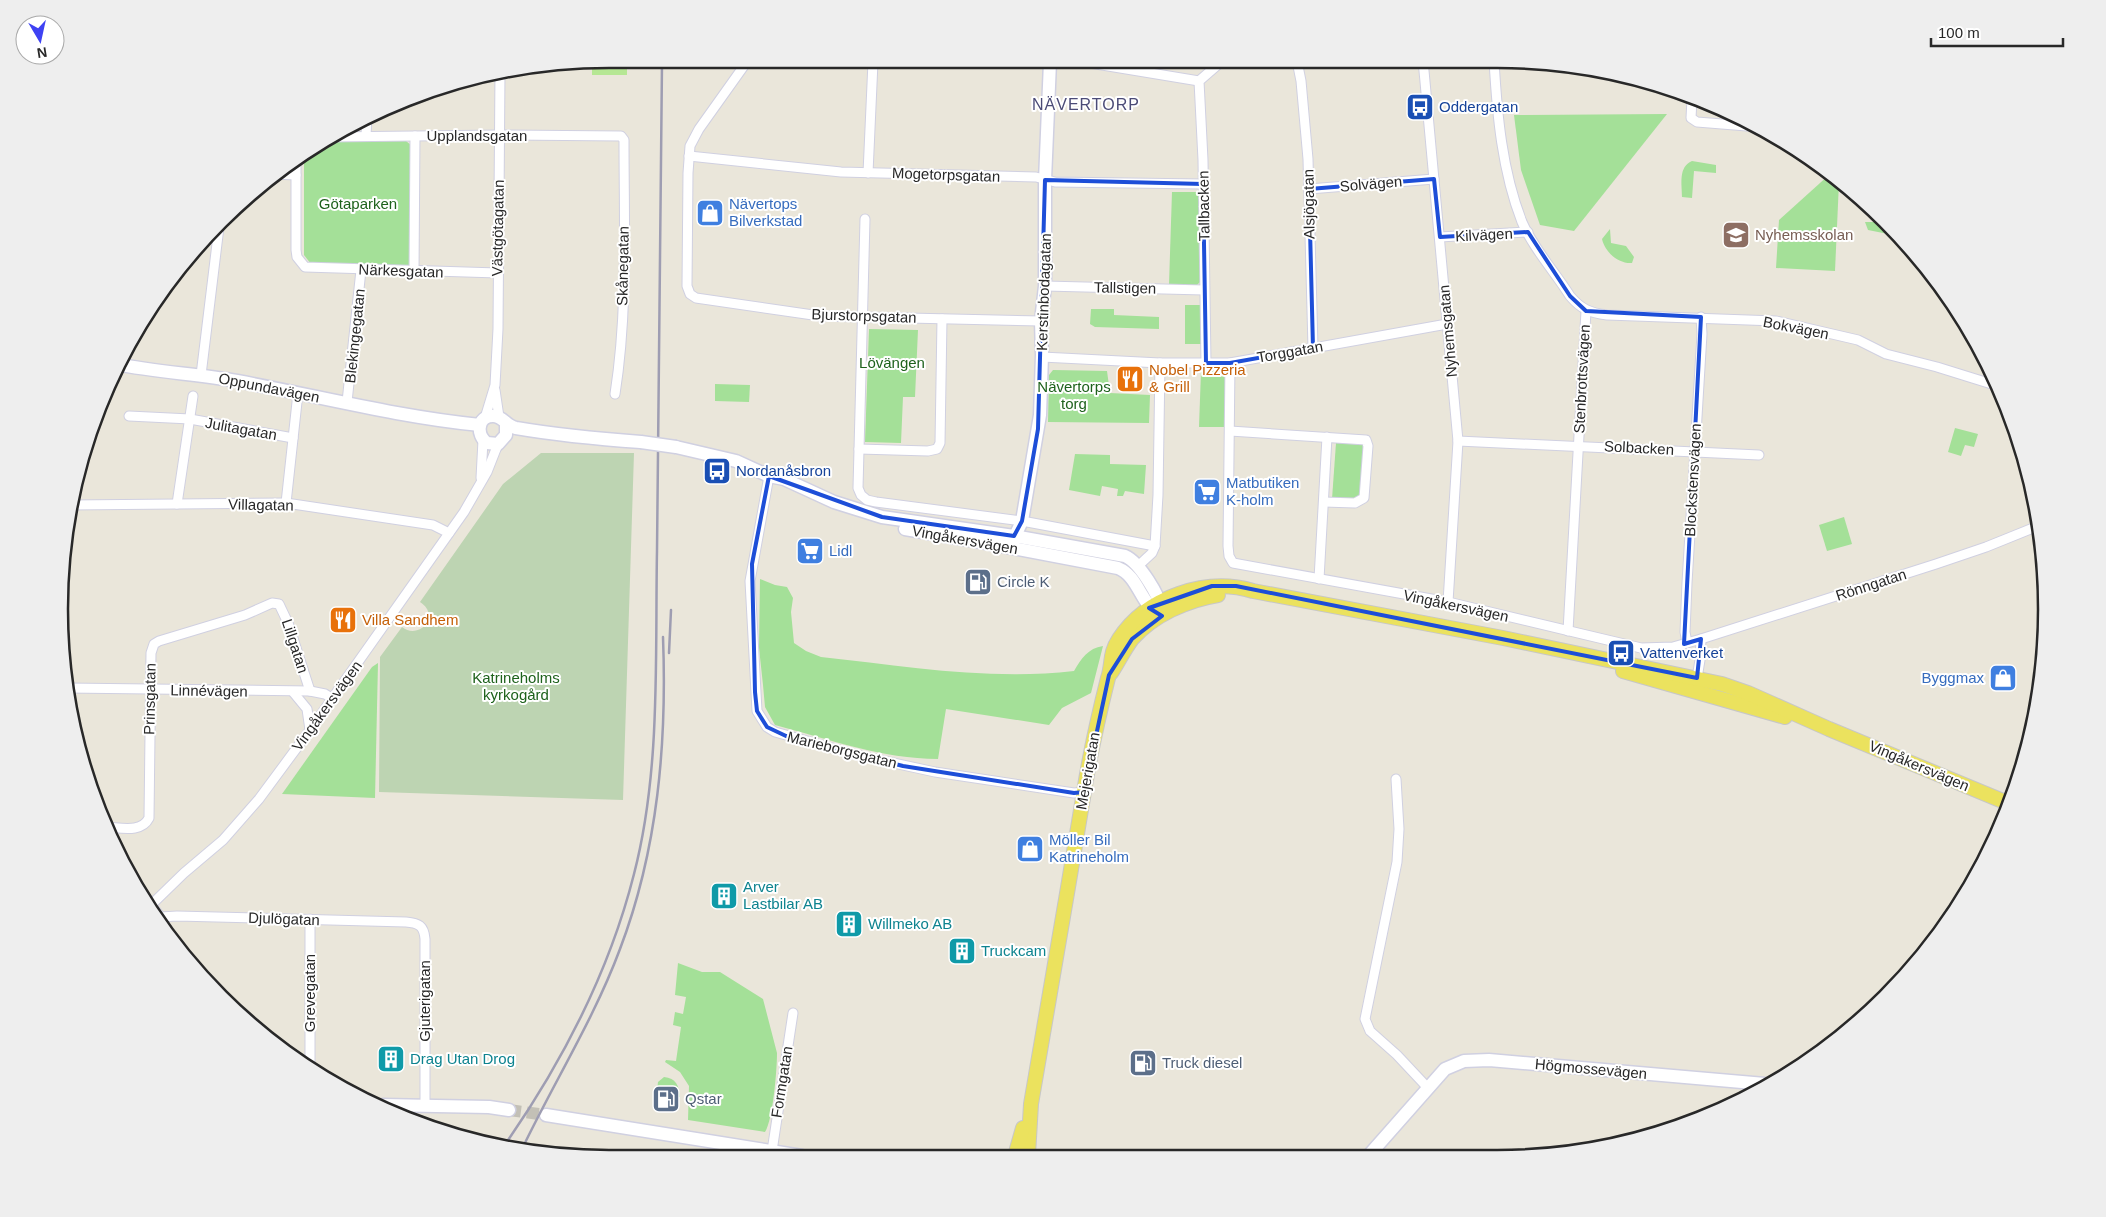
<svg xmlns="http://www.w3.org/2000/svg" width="2106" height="1217" viewBox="0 0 2106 1217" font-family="Arial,sans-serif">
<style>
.green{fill:#a4e098}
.cemetery{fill:#bdd4b2}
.pitch{fill:#b6e794}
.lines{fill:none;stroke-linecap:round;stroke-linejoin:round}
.secondary-tunnel{stroke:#c3c0b6;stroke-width:12;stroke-dasharray:12 6;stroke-linecap:butt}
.street-casing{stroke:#d0d0e1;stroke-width:11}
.secondary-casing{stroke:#d0d0e1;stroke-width:15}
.primary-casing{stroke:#c7c7c7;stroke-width:16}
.street{stroke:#fff;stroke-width:9}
.secondary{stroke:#fff;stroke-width:12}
.primary{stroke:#ebe25e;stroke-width:14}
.rail{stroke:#9e9db2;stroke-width:2.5}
.secondary-bridge-casing{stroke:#d0d0e1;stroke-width:15;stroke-linecap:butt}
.secondary-bridge{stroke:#fff;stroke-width:12}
.marked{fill:none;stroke:#1d4ed8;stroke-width:4;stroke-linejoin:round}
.labels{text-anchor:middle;stroke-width:4;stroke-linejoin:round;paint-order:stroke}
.transit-label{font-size:15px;fill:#164399;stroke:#fff;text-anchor:start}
.street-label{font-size:15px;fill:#282828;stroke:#fff}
.park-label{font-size:15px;fill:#1e621c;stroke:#fff}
.shop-label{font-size:15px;fill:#366cbe;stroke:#fff;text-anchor:start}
.education-label{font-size:15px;fill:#785e54;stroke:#fff;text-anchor:start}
.food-label{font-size:15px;fill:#c56008;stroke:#fff;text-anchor:start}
.service-label{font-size:15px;fill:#4e5e75;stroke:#fff;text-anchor:start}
.culture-label{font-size:15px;fill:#0d838f;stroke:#fff;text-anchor:start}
.neighbourhood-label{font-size:16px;letter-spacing:1px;fill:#4b4b77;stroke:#fff}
.rim{fill:none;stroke:#282828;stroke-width:2.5}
</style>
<rect width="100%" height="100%" fill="#eae6da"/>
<g class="green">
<polygon points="1667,114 1574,231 1540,225 1521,170 1514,115"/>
<polygon points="406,141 412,146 411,269 311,264 304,255 304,153 323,142"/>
<path d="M1692 161 1716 165V173L1694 171 1692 198 1682 197C1682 184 1678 167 1692 161Z"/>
<polygon points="1830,174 1839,182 1835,271 1776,268 1779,220"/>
<polygon points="1172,192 1196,192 1201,195 1201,281 1197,285 1169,285"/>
<polygon points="1876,212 1898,236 1868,230 1865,222 1874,222"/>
<path d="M1610 229 1611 243 1626 246 1634 257 1632 263C1618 264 1605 252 1602 239Z"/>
<rect x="1185" y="305" width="16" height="39"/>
<polygon points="1091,309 1114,309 1114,315 1159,317 1159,329 1095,327 1090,324"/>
<polygon points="869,329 918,330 915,397 903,397 901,443 865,442"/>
<polygon points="1053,370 1107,371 1110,393 1150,395 1149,423 1048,422 1049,375"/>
<polygon points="1201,371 1229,372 1227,427 1199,427"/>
<polygon points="715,384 750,385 749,402 715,401"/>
<polygon points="1955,428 1978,434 1974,447 1965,445 1961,456 1948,452"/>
<polygon points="1336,443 1365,445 1362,501 1332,499"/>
<polygon points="1075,454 1110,455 1110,464 1146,465 1144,494 1125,491 1123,496 1117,496 1118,489 1102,486 1100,496 1069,490"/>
<polygon points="1844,517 1852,544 1827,551 1819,525"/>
<path d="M760 579 775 585 787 587 793 598 791 612 794 643 806 651 821 657C905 666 990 681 1074 671 1081 659 1088 648 1103 646L1091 693 1062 708 1049 725 946 709 938 759C883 759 828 739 775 725L765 707 763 685 759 648Z"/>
<polygon points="378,663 375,798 282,794 372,667"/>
<path d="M678 963 702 972H720L763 999 777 1053C777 1069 773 1119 765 1132L688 1120 689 1086 680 1072 665 1062 666 1060 676 1061 681 1027 673 1025 675 1012 683 1014 686 997 675 995Z"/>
<path d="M664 1077C676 1078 679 1086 680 1097L660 1094 657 1091 658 1082Z"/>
</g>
<path class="cemetery" d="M541 453H634L623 800 379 792 380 657 402 627C410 633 418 632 426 625 431 615 429 608 420 602L503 484Z"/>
<rect class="pitch" x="592" y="63" width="35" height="12"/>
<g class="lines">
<polyline class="secondary-tunnel" points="509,1110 546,1115"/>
<g class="street-casing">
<g id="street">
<polyline points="1423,60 1458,441 1448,602"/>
<path d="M1494 60C1497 114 1502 171 1522 222 1533 248 1555 272 1570 296 1581 309 1590 313 1607 315L1776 321 1858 340 1886 354 1937 367 1998 386"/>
<polyline points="1297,61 1301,81 1308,159 1313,348"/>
<polyline points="1084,62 1199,81"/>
<polyline points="746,63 699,129 690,146 688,173 687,286 690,294 696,298 820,316 1041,321"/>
<polyline points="1692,99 1691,118 1697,122 1759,127"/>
<polyline points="366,136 367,115"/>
<path d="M331 137 499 135 621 136 624 140C624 225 628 311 615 394"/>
<polyline points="689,156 841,172 1036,177 1055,182 1203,184"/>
<polyline points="296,158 296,250 297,257 305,267 498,273"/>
<polyline points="868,173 873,62"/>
<polyline points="272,174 296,175"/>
<polyline points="1309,189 1434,179"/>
<polyline points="865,219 858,488 861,495 867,500 876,502 1022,521 1155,546"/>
<polyline points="1440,237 1528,232"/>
<polyline points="414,272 415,136"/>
<polyline points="1045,286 1204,290"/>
<polyline points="1042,357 1160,363 1230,363 1447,324"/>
<polyline points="1206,363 1203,160 1199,81 1222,61"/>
<polyline points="1230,363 1228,546 1229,556 1233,563 1448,602 1641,648 1673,647 1701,639 1936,564 1986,547 2038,526"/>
<polyline points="201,375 220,219"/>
<polyline points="495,390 499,417"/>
<polyline points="347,402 361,270"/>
<polyline points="129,416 190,419 293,438"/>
<polyline points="485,418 495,385 498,329 500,72"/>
<polyline points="1230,431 1366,440 1368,446 1364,498 1355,503 1324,502"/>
<polyline points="1458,441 1759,455"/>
<polyline points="859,449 928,451 937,449 940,443 942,319"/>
<polyline points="769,476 750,581 757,711 767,727 775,732 857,755 935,772 1074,793 1084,792"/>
<polyline points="481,478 483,440"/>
<polyline points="286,503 298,393"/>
<polyline points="177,504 193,396"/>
<polyline points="70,505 286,503 433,525 449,533"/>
<polyline points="1138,566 1152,553 1155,546 1158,495 1160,363"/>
<polyline points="1319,579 1327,437"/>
<polyline points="1568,631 1586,311"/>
<polyline points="1687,643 1685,632 1687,583 1702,334 1701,317"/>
<polyline points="1697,678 1700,660 1701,639"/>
<polyline points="66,688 310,691 325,694 333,699"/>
<polyline points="293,692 307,709 310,730"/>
<polyline points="1396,779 1399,829 1397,862 1365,1019 1370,1031 1397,1055 1427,1087"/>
<path d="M104 827C119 827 141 834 149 818L151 653 154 644 159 641 245 615 272 603 279 604 288 623 310 691"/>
<path d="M151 905 161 917 177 916 406 922C419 923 424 926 425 939V1106"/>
<polyline points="149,907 184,873 223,840 259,799 310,730 464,512 487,472 498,444"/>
<polyline points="310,1067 310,919"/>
<polyline points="772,1151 793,1013"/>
</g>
</g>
<g class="secondary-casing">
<g id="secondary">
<path d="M116 364C156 372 197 374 237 381 318 396 398 417 480 425"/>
<path d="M506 424V435L498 444 487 443C476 435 477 416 493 416 503 416 506 426 516 428 557 435 599 439 641 442"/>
<path d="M676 447 736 461 769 476 784 479 834 502 882 517 1014 536 1125 556C1139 562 1160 596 1162 611"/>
<path d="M905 529 981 542 1118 568C1138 576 1140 602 1157 613"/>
<polyline points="1010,547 1022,521 1040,415 1042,355 1041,321 1045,286 1045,180 1050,62"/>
<polyline points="383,1105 489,1107 509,1110"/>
<polyline points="546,1115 802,1156"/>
<polyline points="1370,1154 1445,1069 1464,1061 1489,1060 1765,1084"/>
</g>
</g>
<g class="primary-casing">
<g id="primary">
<polyline points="1623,671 1785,717"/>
<path d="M1111 673C1118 662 1124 650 1132 639 1153 615 1187 600 1218 595"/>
<path d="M1028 1155 1031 1104C1050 998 1067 892 1085 786 1091 749 1099 714 1108 678 1113 663 1109 654 1119 639 1146 597 1206 577 1253 591L1503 638 1722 684 1748 693 1829 729 2010 804"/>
<polyline points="1015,1156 1023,1128"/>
</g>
</g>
<use href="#street" class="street"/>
<use href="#secondary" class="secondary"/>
<use href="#primary" class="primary"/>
<g class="rail">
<polyline points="669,653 671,610"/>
<path d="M504 1146C562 1063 609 973 634 874 661 770 655 658 657 551 659 388 660 226 662 63"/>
<path d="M522 1149C554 1082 594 1019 620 949 658 849 667 743 663 637"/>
</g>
<g class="secondary-bridge-casing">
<polyline id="secondary-bridge" points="641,442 676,447"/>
</g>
<use href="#secondary-bridge" class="secondary-bridge"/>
</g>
<path class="marked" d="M1434 179 1440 237 1528 232 1570 296 1586 311 1701 317 1684 644 1701 639 1697 678 1236 586H1212L1149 608 1162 616 1132 639 1109 675 1084 792 1074 793 903 766 786 736 767 727 757 711 755 692 752 564 769 476 882 517 1014 536 1022 521 1038 429 1045 180 1203 184 1206 363H1230L1313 348 1309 189Z"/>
<defs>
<g id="bus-square" transform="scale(1.4375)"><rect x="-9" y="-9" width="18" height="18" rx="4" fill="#1a4fb4" stroke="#fff"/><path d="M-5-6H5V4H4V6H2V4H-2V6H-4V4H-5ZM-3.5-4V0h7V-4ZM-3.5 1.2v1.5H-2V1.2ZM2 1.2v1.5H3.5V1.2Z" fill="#fff"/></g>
<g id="shop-square" transform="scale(1.4375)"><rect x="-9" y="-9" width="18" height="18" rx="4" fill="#3f7fe0" stroke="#fff"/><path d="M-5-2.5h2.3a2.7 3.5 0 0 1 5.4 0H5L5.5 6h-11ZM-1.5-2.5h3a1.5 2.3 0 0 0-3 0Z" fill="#fff"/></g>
<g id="school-square" transform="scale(1.4375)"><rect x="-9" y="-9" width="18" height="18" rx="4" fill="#8d6e63" stroke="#fff"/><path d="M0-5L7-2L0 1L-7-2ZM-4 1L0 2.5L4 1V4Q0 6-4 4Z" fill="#fff"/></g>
<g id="restaurant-square" transform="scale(1.4375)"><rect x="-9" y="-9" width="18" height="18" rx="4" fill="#e8710a" stroke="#fff"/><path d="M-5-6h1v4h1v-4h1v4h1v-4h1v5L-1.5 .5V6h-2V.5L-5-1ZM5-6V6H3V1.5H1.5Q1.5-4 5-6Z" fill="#fff"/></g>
<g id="supermarket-square" transform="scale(1.4375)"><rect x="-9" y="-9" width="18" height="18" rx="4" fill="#3f7fe0" stroke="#fff"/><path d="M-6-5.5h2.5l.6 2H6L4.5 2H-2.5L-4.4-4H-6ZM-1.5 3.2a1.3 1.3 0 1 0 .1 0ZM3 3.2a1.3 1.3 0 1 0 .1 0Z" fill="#fff"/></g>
<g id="fuel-square" transform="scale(1.4375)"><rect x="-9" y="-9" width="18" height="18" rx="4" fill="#5c6f8a" stroke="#fff"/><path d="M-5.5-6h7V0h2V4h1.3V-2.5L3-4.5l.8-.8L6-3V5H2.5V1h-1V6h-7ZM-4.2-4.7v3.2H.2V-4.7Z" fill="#fff"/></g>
<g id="building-square" transform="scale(1.4375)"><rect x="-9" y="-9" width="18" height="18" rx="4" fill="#0f9aa8" stroke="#fff"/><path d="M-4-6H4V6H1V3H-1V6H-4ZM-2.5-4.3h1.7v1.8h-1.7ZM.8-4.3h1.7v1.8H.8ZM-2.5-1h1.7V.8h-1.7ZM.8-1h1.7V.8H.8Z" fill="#fff"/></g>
</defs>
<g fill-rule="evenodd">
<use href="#bus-square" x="1420" y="107"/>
<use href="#shop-square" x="710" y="213"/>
<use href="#school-square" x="1736" y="235"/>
<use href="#restaurant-square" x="1130" y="379"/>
<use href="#bus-square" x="717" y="471"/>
<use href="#supermarket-square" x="1207" y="492"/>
<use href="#supermarket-square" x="810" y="551"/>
<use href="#fuel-square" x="978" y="582"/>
<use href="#restaurant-square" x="343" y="620"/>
<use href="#bus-square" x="1621" y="653"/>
<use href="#shop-square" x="2003" y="678"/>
<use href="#shop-square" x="1030" y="849"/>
<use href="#building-square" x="724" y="896"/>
<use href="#building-square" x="849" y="924"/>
<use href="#building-square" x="962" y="951"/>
<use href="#building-square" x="391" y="1059"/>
<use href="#fuel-square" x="1143" y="1063"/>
<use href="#fuel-square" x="666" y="1099"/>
</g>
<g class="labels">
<g class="transit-label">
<text x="1439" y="112">Oddergatan</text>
<text x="736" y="476">Nordanåsbron</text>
<text x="1640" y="658">Vattenverket</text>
</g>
<g class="street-label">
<text x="477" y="141">Upplandsgatan</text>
<text transform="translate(946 175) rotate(2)" y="5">Mogetorpsgatan</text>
<text transform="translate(1371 184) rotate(-5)" y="5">Solvägen</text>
<text transform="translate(1309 204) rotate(-91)" y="5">Alsjögatan</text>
<text transform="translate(1204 206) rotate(-91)" y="5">Tallbacken</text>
<text transform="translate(498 228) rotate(-89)" y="5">Västgötagatan</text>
<text transform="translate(1484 235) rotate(-3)" y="5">Kilvägen</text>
<text transform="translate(623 266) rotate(-89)" y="5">Skånegatan</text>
<text transform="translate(401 271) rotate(2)" y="5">Närkesgatan</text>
<text transform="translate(1125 288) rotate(1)" y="5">Tallstigen</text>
<text transform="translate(1044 292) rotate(-88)" y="5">Kerstinbodagatan</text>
<text transform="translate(864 316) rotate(2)" y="5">Bjurstorpsgatan</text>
<text transform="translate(1796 328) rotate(11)" y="5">Bokvägen</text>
<text transform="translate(1448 331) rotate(-95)" y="5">Nyhemsgatan</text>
<text transform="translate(355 336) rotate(-84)" y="5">Blekingegatan</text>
<text transform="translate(1290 352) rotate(-10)" y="5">Torggatan</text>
<text transform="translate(1582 379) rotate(-87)" y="5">Stenbrottsvägen</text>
<text transform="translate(269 388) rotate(11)" y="5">Oppundavägen</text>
<text transform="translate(241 429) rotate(10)" y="5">Julitagatan</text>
<text transform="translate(1639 448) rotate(3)" y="5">Solbacken</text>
<text transform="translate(1693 480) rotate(-87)" y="5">Blockstensvägen</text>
<text transform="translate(261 505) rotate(1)" y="5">Villagatan</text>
<text transform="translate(965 540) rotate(10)" y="5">Vingåkersvägen</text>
<text transform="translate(1871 585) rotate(-18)" y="5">Rönngatan</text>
<text transform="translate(1456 606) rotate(12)" y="5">Vingåkersvägen</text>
<text transform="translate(295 646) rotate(72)" y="5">Lillgatan</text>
<text transform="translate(209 691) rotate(1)" y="5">Linnévägen</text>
<text transform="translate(150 699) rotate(-89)" y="5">Prinsgatan</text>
<text transform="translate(327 706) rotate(-54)" y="5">Vingåkersvägen</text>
<text transform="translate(842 750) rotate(14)" y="5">Marieborgsgatan</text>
<text transform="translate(1919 766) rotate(23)" y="5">Vingåkersvägen</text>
<text transform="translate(1088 771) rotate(-80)" y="5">Mejerigatan</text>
<text transform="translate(284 919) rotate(2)" y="5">Djulögatan</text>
<text transform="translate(310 993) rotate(-90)" y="5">Grevegatan</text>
<text transform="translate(425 1001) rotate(-90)" y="5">Gjuterigatan</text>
<text transform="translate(1591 1069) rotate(5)" y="5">Högmossevägen</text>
<text transform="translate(782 1082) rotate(-81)" y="5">Formgatan</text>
</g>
<g class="park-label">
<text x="358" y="209">Götaparken</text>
<text x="892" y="368">Lövängen</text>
<text x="1074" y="392">Nävertorps<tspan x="1074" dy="17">torg</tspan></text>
<text x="516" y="683">Katrineholms<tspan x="516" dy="17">kyrkogård</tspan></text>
</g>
<g class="shop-label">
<text x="729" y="209">Nävertops<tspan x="729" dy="17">Bilverkstad</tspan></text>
<text x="1226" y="488">Matbutiken<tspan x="1226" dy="17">K-holm</tspan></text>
<text x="829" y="556">Lidl</text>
<text x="1984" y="683" text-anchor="end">Byggmax</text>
<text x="1049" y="845">Möller Bil<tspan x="1049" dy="17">Katrineholm</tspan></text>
</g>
<g class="education-label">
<text x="1755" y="240">Nyhemsskolan</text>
</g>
<g class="food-label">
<text x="1149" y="375">Nobel Pizzeria<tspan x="1149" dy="17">&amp; Grill</tspan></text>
<text x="362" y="625">Villa Sandhem</text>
</g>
<g class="service-label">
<text x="997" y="587">Circle K</text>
<text x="1162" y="1068">Truck diesel</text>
<text x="685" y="1104">Qstar</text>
</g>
<g class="culture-label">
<text x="743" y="892">Arver<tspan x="743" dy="17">Lastbilar AB</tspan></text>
<text x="868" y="929">Willmeko AB</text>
<text x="981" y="956">Truckcam</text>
<text x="410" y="1064">Drag Utan Drog</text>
</g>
<g class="neighbourhood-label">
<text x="1086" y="110">NÄVERTORP</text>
</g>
</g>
<path d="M0 0H2106V1217H0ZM609 68H1497A541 541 0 0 1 2038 609V609A541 541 0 0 1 1497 1150H609A541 541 0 0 1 68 609V609A541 541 0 0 1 609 68Z" fill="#eee" fill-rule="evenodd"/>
<path class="rim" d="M609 68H1497A541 541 0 0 1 2038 609V609A541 541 0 0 1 1497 1150H609A541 541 0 0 1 68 609V609A541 541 0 0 1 609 68Z"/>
<g transform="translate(40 40) rotate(171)"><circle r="24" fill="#ffffff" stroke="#a9a9a9"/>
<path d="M0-4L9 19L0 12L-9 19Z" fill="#3e42f3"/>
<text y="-8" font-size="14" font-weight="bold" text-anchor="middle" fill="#282828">N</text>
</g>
<path d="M1931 38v8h132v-8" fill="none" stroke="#282828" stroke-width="2.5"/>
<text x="1938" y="38" font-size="15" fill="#282828" stroke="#ffffff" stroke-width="4" paint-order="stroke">100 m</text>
</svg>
